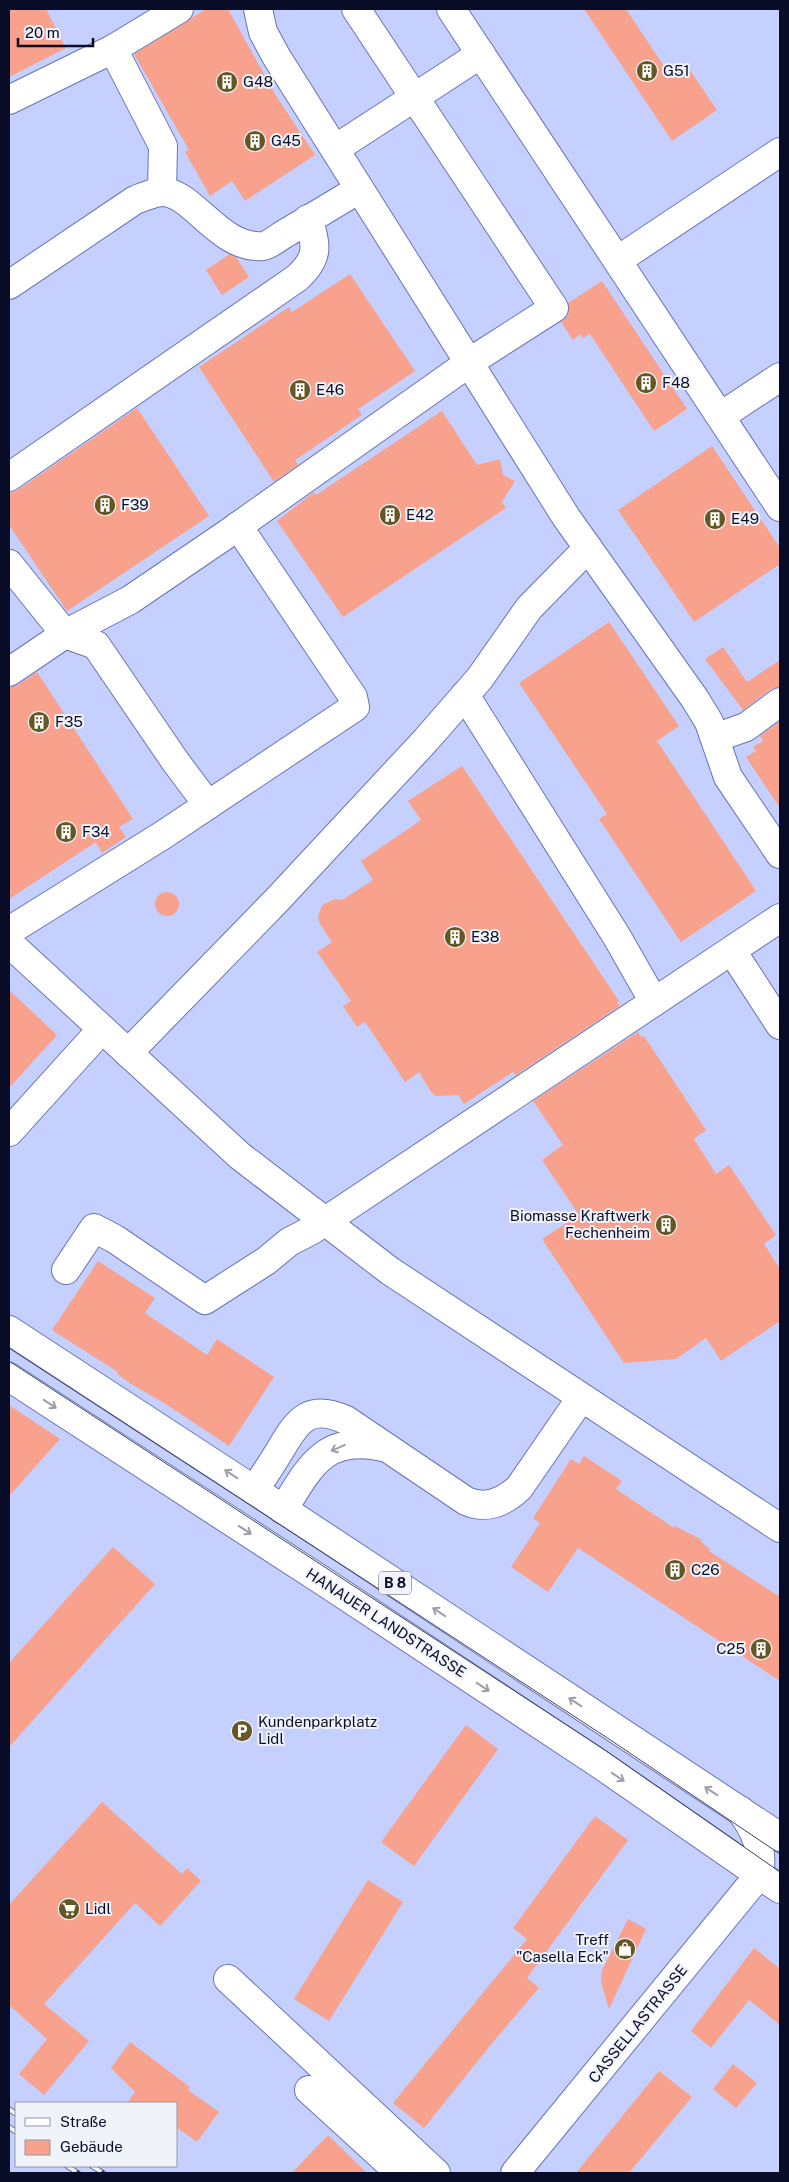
<svg xmlns="http://www.w3.org/2000/svg" width="789" height="2182" viewBox="0 0 789 2182" font-family="'Public Sans',sans-serif">
<style>
.building{fill:#f8a18c}
.lines{fill:none;stroke-linecap:round;stroke-linejoin:round}
.minor-casing{stroke:#6774b9;stroke-width:30}
.major-casing{stroke:#6774b9;stroke-width:30}
.minor{stroke:#fff;stroke-width:28}
.major{stroke:#fff;stroke-width:28}
.tram{stroke:#3d4363;stroke-width:1}
.rail-casing{stroke:#3d4363;stroke-width:5.5}
.rail{stroke:#f1f3fb;stroke-width:4;stroke-dasharray:11;stroke-linecap:butt}
.oneway{stroke:#9d9ea9}
.labels{text-anchor:middle;stroke-width:4;stroke-linejoin:round;paint-order:stroke}
.shield{fill:#f1f3fb;stroke:#4f5167;stroke-width:1}
.shield-label{font-size:14px;font-weight:bold;fill:#090c27}
.poi-label{font-size:15px;fill:#090c27;stroke:#f1f3fb;text-anchor:start}
.street-label{font-size:15px;fill:#090c27;stroke:#f1f3fb}
</style>
<rect width="100%" height="100%" fill="#c5d0fe"/>
<g class="building">
<polygon points="9,9 46,9 66,48 9,77"/>
<polygon points="206,9 228,9 275,94 315,155 245,201 232,181 210,196 185,152 189,150 134,54"/>
<polygon points="584,9 626,9 671,77 687,66 717,110 672,141"/>
<polygon points="230,254 236,257 249,277 222,295 206,270"/>
<polygon points="350,274 415,371 358,409 362,415 295,460 298,465 274,482 199,367 289,307 292,312"/>
<polygon points="602,281 687,409 654,431 590,334 583,338 580,334 573,340 561,322 568,315 568,303"/>
<polygon points="137,408 209,516 67,611 9,525 9,493 18,490"/>
<polygon points="442,411 477,465 500,459 503,475 515,481 502,502 506,508 343,617 277,521 314,492 316,495"/>
<polygon points="712,446 780,548 780,564 694,622 618,510"/>
<polygon points="609,622 679,726 657,741 756,891 681,942 599,819 607,814 519,683"/>
<polygon points="723,647 747,682 780,660 780,687 771,689 743,710 705,659"/>
<polygon points="37,672 133,819 119,827 126,837 102,853 96,842 9,899 9,688 18,685"/>
<polygon points="780,721 780,808 746,757 756,751 753,747 763,741 760,736"/>
<polygon points="462,766 619,1001 617,1002 620,1006 516,1075 513,1072 464,1104 458,1095 436,1096 431,1092 419,1072 405,1082 365,1022 357,1027 343,1006 351,1001 317,952 332,942 320,924 318,917 322,905 335,899 342,900 373,880 361,861 421,820 408,801"/>
<circle cx="167" cy="904" r="12"/>
<polygon points="9,990 57,1035 9,1088"/>
<polygon points="638,1032 642,1038 644,1036 706,1130 694,1139 716,1174 729,1165 776,1235 764,1244 780,1269 780,1321 721,1361 706,1338 676,1359 624,1363 542,1239 579,1215 542,1160 563,1145 533,1101"/>
<polygon points="98,1261 155,1298 145,1313 207,1355 217,1339 274,1377 229,1446 164,1403 131,1384 117,1374 118,1372 52,1330"/>
<polygon points="9,1405 60,1439 9,1496"/>
<polygon points="584,1456 622,1481 616,1489 674,1528 675,1526 702,1540 701,1542 710,1549 709,1551 780,1597 780,1681 578,1548 548,1592 511,1567 540,1523 533,1518 571,1459 579,1464"/>
<polygon points="113,1547 155,1584 9,1747 9,1663"/>
<polygon points="466,1725 498,1749 414,1866 381,1842"/>
<polygon points="102,1802 182,1874 187,1868 201,1881 160,1926 135,1903 44,2004 89,2041 44,2095 19,2074 47,2039 9,2005 9,1905"/>
<polygon points="595,1816 628,1840 527,1978 539,1988 493,2042 424,2128 393,2103 527,1939 513,1928"/>
<polygon points="368,1880 403,1902 329,2021 294,1999"/>
<polygon points="628,1919 646,1929 609,2009 601,1982 602,1970"/>
<polygon points="754,1948 780,1969 780,2025 749,2000 711,2048 691,2031"/>
<polygon points="130,2042 190,2087 188,2090 219,2112 197,2142 176,2127 176,2103 127,2103 135,2092 111,2068"/>
<polygon points="733,2064 757,2083 736,2108 713,2089"/>
<polygon points="659,2071 692,2097 629,2173 576,2173"/>
<polygon points="328,2135 367,2173 292,2173"/>
</g>
<g class="lines">
<g class="minor-casing">
<g id="minor">
<polyline points="258,9 263,32 276,56 566,517 695,699 709,722 728,777 780,854"/>
<polyline points="451,9 780,507"/>
<polyline points="113,49 163,146 162,192"/>
<polyline points="9,100 113,49 179,9"/>
<polyline points="335,149 481,54"/>
<polyline points="618,260 780,152"/>
<path d="M9 285 135 200C143 197 152 193 161 192 192 190 219 250 263 246 270 245 280 236 286 233 311 218 335 204 359 189"/>
<polyline points="721,416 780,377"/>
<path d="M9 477 297 278C318 259 318 246 308 219"/>
<polyline points="9,564 65,634 96,645 175,761 208,805"/>
<polyline points="9,672 65,634 130,600 227,534 476,358 554,308 356,9"/>
<polyline points="465,695 617,937 654,1002"/>
<polyline points="715,738 746,727 780,702"/>
<polyline points="9,931 163,835 355,707 353,697 238,526"/>
<polyline points="9,943 240,1156 390,1271 780,1528"/>
<polyline points="732,951 780,1025"/>
<polyline points="128,1053 277,900 426,740 480,678 529,608 588,548"/>
<polyline points="9,1132 102,1029"/>
<polyline points="66,1270 94,1228 115,1239 205,1300 266,1261 289,1242 312,1230 780,918"/>
<path d="M254 1490C264 1476 273 1462 282 1447 299 1418 311 1404 346 1420L466 1501C486 1510 504 1502 519 1488L581 1398"/>
<path d="M283 1510C310 1466 325 1434 383 1447"/>
<polyline points="228,1979 436,2173"/>
<polyline points="309,2090 400,2173"/>
<path d="M515 2173 759 1875C764 1849 755 1830 740 1810"/>
</g>
</g>
<g class="major-casing">
<g id="major">
<polyline points="9,1330 254,1490 780,1837"/>
<polyline points="9,1377 329,1585 601,1765 780,1889"/>
</g>
</g>
<use href="#minor" class="minor"/>
<use href="#major" class="major"/>
<g class="tram">
<polyline points="9,1348 609,1739 780,1854"/>
<polyline points="9,1361 602,1748 780,1872"/>
</g>
<g class="rail-casing">
<g id="rail">
<polyline points="9,2109 16,2114"/>
<polyline points="9,2127 16,2132"/>
<polyline points="67,2166 78,2173"/>
<polyline points="92,2166 103,2173"/>
</g>
</g>
<use href="#rail" class="rail"/>
</g>
<defs><path id="oneway-shaft" d="M-6 0H5M1.5-3L5.5 0L1.5 3" fill="none" stroke-width="1.6" stroke-linecap="round" stroke-linejoin="round" transform="scale(1.25)"/></defs>
<g class="oneway">
<use href="#oneway-shaft" transform="translate(50 1404) rotate(33)"/>
<use href="#oneway-shaft" transform="translate(338 1448) rotate(156)"/>
<use href="#oneway-shaft" transform="translate(231 1474) rotate(-147)"/>
<use href="#oneway-shaft" transform="translate(245 1530) rotate(33)"/>
<use href="#oneway-shaft" transform="translate(439 1612) rotate(-147)"/>
<use href="#oneway-shaft" transform="translate(483 1687) rotate(33)"/>
<use href="#oneway-shaft" transform="translate(575 1702) rotate(-147)"/>
<use href="#oneway-shaft" transform="translate(618 1777) rotate(34)"/>
<use href="#oneway-shaft" transform="translate(711 1791) rotate(-147)"/>
</g>
<defs>
<g id="building-disc" transform="scale(1.125)"><circle r="9.5" fill="#645724" stroke="#f1f3fb"/><path d="M-4-6H4V6H1V3H-1V6H-4ZM-2.5-4.3h1.7v1.8h-1.7ZM.8-4.3h1.7v1.8H.8ZM-2.5-1h1.7V.8h-1.7ZM.8-1h1.7V.8H.8Z" fill="#fff"/></g>
<g id="parking-disc" transform="scale(1.125)"><circle r="9.5" fill="#645724" stroke="#f1f3fb"/><path d="M-3.5-5.5H1a3.5 3.5 0 0 1 0 7H-1V5.5H-3.5ZM-1-3.4V-.6H.8a1.4 1.4 0 0 0 0-2.8Z" fill="#fff"/></g>
<g id="supermarket-disc" transform="scale(1.125)"><circle r="9.5" fill="#645724" stroke="#f1f3fb"/><path d="M-6-5.5h2.5l.6 2H6L4.5 2H-2.5L-4.4-4H-6ZM-1.5 3.2a1.3 1.3 0 1 0 .1 0ZM3 3.2a1.3 1.3 0 1 0 .1 0Z" fill="#fff"/></g>
<g id="shop-disc" transform="scale(1.125)"><circle r="9.5" fill="#645724" stroke="#f1f3fb"/><path d="M-5-2.5h2.3a2.7 3.5 0 0 1 5.4 0H5L5.5 6h-11ZM-1.5-2.5h3a1.5 2.3 0 0 0-3 0Z" fill="#fff"/></g>
</defs>
<g fill-rule="evenodd">
<use href="#building-disc" x="647" y="71"/>
<use href="#building-disc" x="227" y="82"/>
<use href="#building-disc" x="255" y="141"/>
<use href="#building-disc" x="646" y="383"/>
<use href="#building-disc" x="300" y="390"/>
<use href="#building-disc" x="105" y="505"/>
<use href="#building-disc" x="390" y="515"/>
<use href="#building-disc" x="715" y="519"/>
<use href="#building-disc" x="39" y="722"/>
<use href="#building-disc" x="66" y="832"/>
<use href="#building-disc" x="455" y="937"/>
<use href="#building-disc" x="666" y="1225"/>
<use href="#building-disc" x="675" y="1570"/>
<use href="#building-disc" x="761" y="1649"/>
<use href="#parking-disc" x="242" y="1731"/>
<use href="#supermarket-disc" x="69" y="1909"/>
<use href="#shop-disc" x="625" y="1949"/>
</g>
<g class="labels">
<rect class="shield" x="379" y="1571.5" width="32" height="23" rx="4"/>
<g class="shield-label">
<text x="395" y="1588">B 8</text>
</g>
<g class="poi-label">
<text x="663" y="76">G51</text>
<text x="243" y="87">G48</text>
<text x="271" y="146">G45</text>
<text x="662" y="388">F48</text>
<text x="316" y="395">E46</text>
<text x="121" y="510">F39</text>
<text x="406" y="520">E42</text>
<text x="731" y="524">E49</text>
<text x="55" y="727">F35</text>
<text x="82" y="837">F34</text>
<text x="471" y="942">E38</text>
<text x="650" y="1221" text-anchor="end">Biomasse Kraftwerk<tspan x="650" dy="17">Fechenheim</tspan></text>
<text x="691" y="1575">C26</text>
<text x="745" y="1654" text-anchor="end">C25</text>
<text x="258" y="1727">Kundenparkplatz<tspan x="258" dy="17">Lidl</tspan></text>
<text x="85" y="1914">Lidl</text>
<text x="609" y="1945" text-anchor="end">Treff<tspan x="609" dy="17">"Casella Eck"</tspan></text>
</g>
<g class="street-label">
<text transform="translate(386 1623) rotate(33)" y="5">HANAUER LANDSTRASSE</text>
<text transform="translate(638 2024) rotate(-51)" y="5">CASSELLASTRASSE</text>
</g>
</g>
<rect width="789" height="2182" fill="none" stroke="#090c27" stroke-width="20"/>
<rect x="15" y="2102" width="162" height="65" fill="#f1f3fb" stroke="#9497a6"/>
<rect x="25" y="2118" width="25" height="8" fill="#ffffff" stroke="#9497a6"/>
<text x="60" y="2127" font-size="15" fill="#090c27">Straße</text>
<rect x="25" y="2140" width="25" height="15" fill="#f8a18c" stroke="#9497a6"/>
<text x="60" y="2152" font-size="15" fill="#090c27">Gebäude</text>
<path d="M18 38v8h75v-8" fill="none" stroke="#090c27" stroke-width="2.5"/>
<text x="25" y="38" font-size="15" fill="#090c27" stroke="#f1f3fb" stroke-width="4" paint-order="stroke">20 m</text>
</svg>
